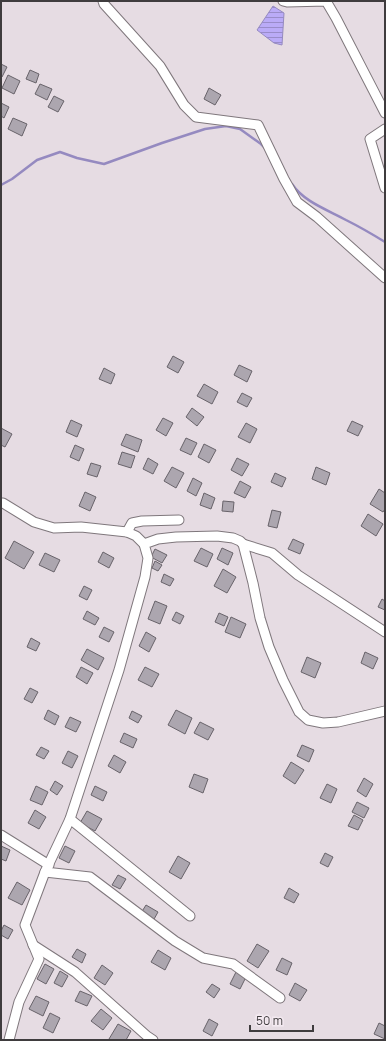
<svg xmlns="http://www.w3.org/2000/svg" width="386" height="1041" viewBox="0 0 386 1041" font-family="Manrope,sans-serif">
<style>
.water{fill:url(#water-rules);stroke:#958ac0}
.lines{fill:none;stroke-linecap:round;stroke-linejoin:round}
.stream{stroke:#958ac0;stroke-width:2.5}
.building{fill:#aca6af;stroke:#68636a}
.minor-casing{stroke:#7f777c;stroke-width:11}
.minor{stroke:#fff;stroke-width:9}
</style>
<defs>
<pattern id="water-rules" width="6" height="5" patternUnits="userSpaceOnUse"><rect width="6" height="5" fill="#baabf7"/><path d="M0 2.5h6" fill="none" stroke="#998cc9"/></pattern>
</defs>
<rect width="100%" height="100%" fill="#e6dce3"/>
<polygon class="water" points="273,6 284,13 282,45 274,43 257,30"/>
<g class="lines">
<g class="stream">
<path d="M292 184C304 202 328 210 346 220 360 227 372 234 385 242"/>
<polyline points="1,185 12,179 37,160 60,152 77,158 104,164 162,143 205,129 226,126 240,129 261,144 265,148"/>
</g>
</g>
<g class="building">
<polygon points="1,64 7,67 2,77 1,77"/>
<polygon points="30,70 39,74 36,83 26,79"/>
<polygon points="8,75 20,81 14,94 2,88"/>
<polygon points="40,84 52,89 47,100 35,94"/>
<polygon points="209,88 221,95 215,105 204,99"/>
<polygon points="54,96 64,101 58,112 48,107"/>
<polygon points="1,103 9,107 4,118 1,116"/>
<polygon points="13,118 27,124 22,136 8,129"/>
<polygon points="173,356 184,362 178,373 167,367"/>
<polygon points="239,365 252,371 247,382 234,375"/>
<polygon points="104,368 115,374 111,384 99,379"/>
<polygon points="204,384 218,392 212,404 197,396"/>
<polygon points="242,393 252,398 247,407 237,402"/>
<polygon points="192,408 204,417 197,426 186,417"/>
<polygon points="163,418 173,423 166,436 156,430"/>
<polygon points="71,420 82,425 77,437 66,432"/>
<polygon points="352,421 363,426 358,436 347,431"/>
<polygon points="246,423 257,429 250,443 238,437"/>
<polygon points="1,428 12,434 5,447 1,445"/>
<polygon points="126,434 142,440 138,452 121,445"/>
<polygon points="186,438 197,443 191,455 180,450"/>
<polygon points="204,444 216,450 209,463 198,457"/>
<polygon points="75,445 84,449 79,461 70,457"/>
<polygon points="122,452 135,456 131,468 118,464"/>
<polygon points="148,458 158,464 153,474 143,469"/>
<polygon points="237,458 249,464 242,476 231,470"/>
<polygon points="91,463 101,466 97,477 87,474"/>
<polygon points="172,467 184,473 176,488 164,481"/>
<polygon points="316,467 330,473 326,485 312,479"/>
<polygon points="275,473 286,478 282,487 271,482"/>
<polygon points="193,478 202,483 196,496 187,491"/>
<polygon points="240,481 251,487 245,498 234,493"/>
<polygon points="379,489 385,493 385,509 383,512 370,504"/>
<polygon points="85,492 96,497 90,511 79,506"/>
<polygon points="204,493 215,498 211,509 200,505"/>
<polygon points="223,501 234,502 233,512 222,511"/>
<polygon points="272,510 281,512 277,528 268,526"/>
<polygon points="368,514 383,524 376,536 361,526"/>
<polygon points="293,539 304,544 300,554 288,549"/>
<polygon points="14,541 34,552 24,569 5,558"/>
<polygon points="201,548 213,554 207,567 194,561"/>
<polygon points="222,548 233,553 228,565 217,559"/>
<polygon points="155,549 167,555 162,563 151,557"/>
<polygon points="103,552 114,558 109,568 98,562"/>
<polygon points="45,553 60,560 54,572 39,565"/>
<polygon points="155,561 162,565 158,571 152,568"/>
<polygon points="223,569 236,577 227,593 214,586"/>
<polygon points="164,574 174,579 170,586 161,582"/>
<polygon points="84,586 92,590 87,600 79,596"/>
<polygon points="382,599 385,601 385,610 378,607"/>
<polygon points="155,601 167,606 160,624 148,619"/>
<polygon points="87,611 99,618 95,625 83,619"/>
<polygon points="176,612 184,616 180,624 172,620"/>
<polygon points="219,613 228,617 224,626 215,622"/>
<polygon points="231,617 246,624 240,638 225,632"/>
<polygon points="104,627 114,632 109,642 99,637"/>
<polygon points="146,632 156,638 149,652 139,646"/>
<polygon points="31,638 40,643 36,651 27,647"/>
<polygon points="87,649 104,658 98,670 81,660"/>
<polygon points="365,652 378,658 373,669 361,663"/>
<polygon points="307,657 321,663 315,678 301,672"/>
<polygon points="81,667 93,673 87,684 76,677"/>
<polygon points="145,667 159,674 152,687 138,680"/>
<polygon points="30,688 38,692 32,703 24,699"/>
<polygon points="48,710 59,716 55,725 44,719"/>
<polygon points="176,710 192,718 185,734 168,725"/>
<polygon points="132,711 142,716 138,723 129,718"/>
<polygon points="70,717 81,722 76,732 65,727"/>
<polygon points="200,722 214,729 208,740 194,733"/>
<polygon points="124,733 137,739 133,748 120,742"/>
<polygon points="302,745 314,750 309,762 297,756"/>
<polygon points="41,747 49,751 44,759 36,755"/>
<polygon points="68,751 78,756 72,768 62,763"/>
<polygon points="114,755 126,762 120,773 108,766"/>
<polygon points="291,762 304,770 295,784 283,776"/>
<polygon points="194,774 208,779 203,793 189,787"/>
<polygon points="364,778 373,784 366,797 357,791"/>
<polygon points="55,781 63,786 57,795 50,790"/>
<polygon points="327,784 337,789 331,803 320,798"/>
<polygon points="36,786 48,792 42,805 30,800"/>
<polygon points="95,786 107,792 103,801 91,795"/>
<polygon points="357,802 369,808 364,818 352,812"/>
<polygon points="35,810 46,817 39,829 28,823"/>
<polygon points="87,811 102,819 95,831 80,823"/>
<polygon points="354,815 363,820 358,830 348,826"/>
<polygon points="1,846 10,850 6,861 1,859"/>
<polygon points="65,846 75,851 69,863 59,858"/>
<polygon points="325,853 333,857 328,867 320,863"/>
<polygon points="178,856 190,863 181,879 169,872"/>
<polygon points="118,875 126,879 120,889 112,885"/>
<polygon points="17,882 30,890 22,905 8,898"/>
<polygon points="289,888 299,894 294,903 284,898"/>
<polygon points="146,905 158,912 153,921 141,913"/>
<polygon points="4,925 13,930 8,939 1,935 1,931"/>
<polygon points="257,944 269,951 258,968 247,961"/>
<polygon points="77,949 86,954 82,963 72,957"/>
<polygon points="158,950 171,958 165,970 151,962"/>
<polygon points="282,958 292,963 287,975 276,970"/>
<polygon points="45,964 54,969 46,984 37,979"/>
<polygon points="102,965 113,973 105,985 94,978"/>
<polygon points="60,971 68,976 62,987 54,983"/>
<polygon points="236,972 246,977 240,989 230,984"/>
<polygon points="295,983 307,990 300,1001 289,995"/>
<polygon points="212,984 220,989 214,998 206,992"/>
<polygon points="80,991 92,996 87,1006 75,1001"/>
<polygon points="36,996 49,1002 43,1016 29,1009"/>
<polygon points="101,1009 112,1018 103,1030 91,1021"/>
<polygon points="50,1013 60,1018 53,1033 43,1028"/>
<polygon points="209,1019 218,1024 212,1036 203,1031"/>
<polygon points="379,1023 385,1026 385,1039 374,1034"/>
<polygon points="118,1024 131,1031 126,1040 111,1040 109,1039"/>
</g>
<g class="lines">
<g class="minor-casing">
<g id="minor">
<polyline points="103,1 104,4 160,66 184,105 196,117 258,125 284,179 297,202 317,217 385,278"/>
<polyline points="283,1 287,2 326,1 336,18 385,113"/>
<polyline points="385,129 370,139 385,188"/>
<polyline points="1,503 3,503 34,522 54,528 81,527 127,532 136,536 144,544"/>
<polyline points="127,532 132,523 142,521 179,520"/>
<polyline points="243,544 272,553 298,575 385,632"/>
<polyline points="70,819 190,916"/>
<polyline points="1,835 49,865"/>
<polyline points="45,872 90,877 175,941 203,958 233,964 280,998"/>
<polyline points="33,945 75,972 147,1036 153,1040"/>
<polyline points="9,1040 19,1002 39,959 25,925 45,872 70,819 119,670 145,577 148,558 144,544 158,539 176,537 217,536 233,538 240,541 243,544 253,583 260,618 269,647 283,680 299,712 308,720 323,723 338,722 385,711"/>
</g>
</g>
<use href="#minor" class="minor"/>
</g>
<rect width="386" height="1041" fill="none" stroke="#3f3c3e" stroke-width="4"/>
<path d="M250 1025v6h63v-6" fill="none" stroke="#3f3c3e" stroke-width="2"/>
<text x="256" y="1025" font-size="12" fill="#3f3c3e" stroke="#f3e9f0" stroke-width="3" paint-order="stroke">50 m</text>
</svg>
